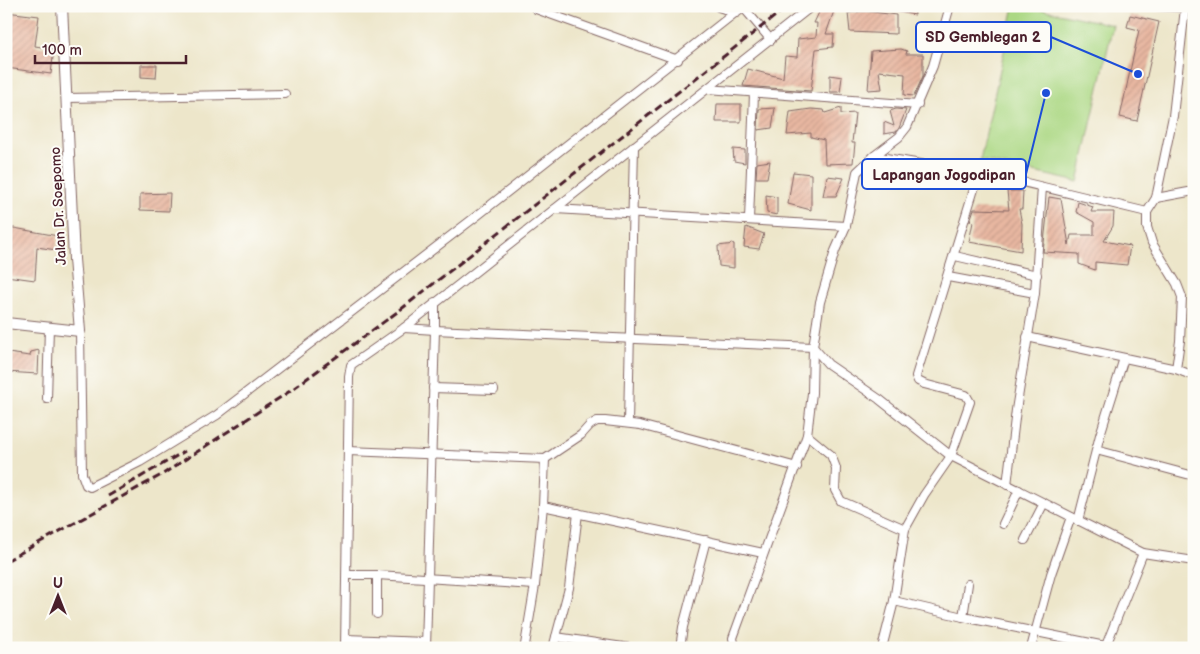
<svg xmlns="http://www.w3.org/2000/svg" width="1200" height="654" viewBox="0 0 1200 654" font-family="'Balsamiq Sans',sans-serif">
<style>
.garden{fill:#acd884;stroke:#7b7c58}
.building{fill:url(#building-hatch)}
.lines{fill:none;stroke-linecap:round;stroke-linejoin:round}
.minor-casing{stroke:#836563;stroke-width:10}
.tertiary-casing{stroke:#836563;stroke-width:12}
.minor{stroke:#fff;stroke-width:8}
.tertiary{stroke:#fff;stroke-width:10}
.rail{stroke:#4a1f2b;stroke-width:3;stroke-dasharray:8 4;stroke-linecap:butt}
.labels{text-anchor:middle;stroke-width:4;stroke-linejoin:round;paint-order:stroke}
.street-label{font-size:14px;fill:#4a1f2b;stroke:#fdfcf7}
.leader{fill:none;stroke:#1d4ed8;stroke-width:2}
.callout-dot{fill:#1d4ed8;stroke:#fdfcf7;stroke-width:2}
.callout{fill:#fdfcf7;stroke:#1d4ed8;stroke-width:2}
.callout-label{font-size:15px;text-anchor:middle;font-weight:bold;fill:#4a1f2b}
</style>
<defs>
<pattern id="building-hatch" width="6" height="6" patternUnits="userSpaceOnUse" patternTransform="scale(1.25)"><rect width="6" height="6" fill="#e8b7a1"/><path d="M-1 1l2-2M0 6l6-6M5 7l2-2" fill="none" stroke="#c89d8b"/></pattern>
</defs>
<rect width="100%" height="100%" fill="#fdfcf7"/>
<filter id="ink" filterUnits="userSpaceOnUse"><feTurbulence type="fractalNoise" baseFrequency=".02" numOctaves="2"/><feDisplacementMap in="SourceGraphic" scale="10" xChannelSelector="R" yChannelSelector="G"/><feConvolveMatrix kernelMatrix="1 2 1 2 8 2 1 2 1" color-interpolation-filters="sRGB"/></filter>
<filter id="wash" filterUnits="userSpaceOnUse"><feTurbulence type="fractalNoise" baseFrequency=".0096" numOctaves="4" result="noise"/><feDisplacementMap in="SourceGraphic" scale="20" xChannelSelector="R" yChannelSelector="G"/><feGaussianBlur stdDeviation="1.12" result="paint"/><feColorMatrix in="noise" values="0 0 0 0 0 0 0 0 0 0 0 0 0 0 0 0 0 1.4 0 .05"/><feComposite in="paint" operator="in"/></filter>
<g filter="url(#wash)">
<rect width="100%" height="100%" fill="#ede6ca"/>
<polygon class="garden" points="1014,6 1027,6 1113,25 1078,182 980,160"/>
<g id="blocks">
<g class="building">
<polygon points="822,6 835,8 826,34 834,34 833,47 816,49 811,91 743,86 748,69 783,78 785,56 797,57 798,39 816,37 817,23 814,23"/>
<polygon points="890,6 914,6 915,15 889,10"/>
<polygon points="865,11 896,15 896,34 850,32 848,13"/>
<polygon points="6,12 39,16 35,46 54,49 51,74 6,68"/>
<polygon points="1130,15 1159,22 1137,121 1120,117 1139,30 1127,27"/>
<polygon points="901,49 907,51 906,54 923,54 923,76 914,96 904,95 905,74 879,71 882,89 868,90 871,51"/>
<polygon points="141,65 157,65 156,78 141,77"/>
<polygon points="830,75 842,77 840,92 830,92"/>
<polygon points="717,104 741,104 741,122 716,122"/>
<polygon points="775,108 772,128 758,130 759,109"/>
<polygon points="841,108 841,114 855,113 852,143 855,143 853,163 825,164 824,140 811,137 811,133 787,135 790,112 811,109 824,110 825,113"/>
<polygon points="896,109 906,110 899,128 896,132 884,134 884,122 894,126 890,111"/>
<polygon points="733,149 745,150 745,163 734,161"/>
<polygon points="770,161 767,178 756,178 757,163"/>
<polygon points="793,172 811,174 811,210 788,204"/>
<polygon points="827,176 844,178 836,196 823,196"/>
<polygon points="1007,191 1023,191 1022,209 1019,209 1022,224 1021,251 969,242 973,222 970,221 974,209 1009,210"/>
<polygon points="170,193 169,211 140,210 140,194"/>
<polygon points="766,195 777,197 777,215 767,213"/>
<polygon points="1049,197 1061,199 1069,245 1071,235 1094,235 1094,222 1076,212 1078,202 1093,207 1091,212 1114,212 1113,226 1104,241 1130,246 1127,265 1095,262 1095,270 1079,264 1079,254 1043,252"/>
<polygon points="746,227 764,234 759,249 744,247"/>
<polygon points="14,228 58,236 56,250 37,247 35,280 6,276 6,229"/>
<polygon points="734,244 734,268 719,266 718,246"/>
<polygon points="39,350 38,374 6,372 8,353 30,356 31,352"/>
</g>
</g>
</g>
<g filter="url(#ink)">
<use href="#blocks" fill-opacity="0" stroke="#836563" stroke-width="1"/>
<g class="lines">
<g class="minor-casing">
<g id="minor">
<polyline points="1155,6 1194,8"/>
<polyline points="743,7 771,40"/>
<polyline points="1185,8 1173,116 1156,198 1147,212 1147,227 1152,243 1177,284 1182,297 1180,341 1176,369 1194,376"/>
<polyline points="536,9 678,60"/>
<polyline points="708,89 918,105"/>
<polyline points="67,98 285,94"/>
<polyline points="874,156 1010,179 1147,212"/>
<polyline points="1156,198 1194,191"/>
<polyline points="555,209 846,226"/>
<polyline points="749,219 754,94"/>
<polyline points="955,256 1037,275"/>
<polyline points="948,277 1035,293"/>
<polyline points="404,328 435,330 435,302"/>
<polyline points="80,331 82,474 86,485 90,487 140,462 217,415 478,215 736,12"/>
<polyline points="1027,337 1176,369"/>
<polyline points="433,388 494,390"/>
<polyline points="47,399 49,327"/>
<polyline points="628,423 634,146"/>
<polyline points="807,435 831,455 836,468 835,490 841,501 905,529"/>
<polyline points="1096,450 1194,476"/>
<polyline points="348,451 545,459 581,435 590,425 597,421 605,421 640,425 797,467"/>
<polyline points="545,459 543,506 763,553"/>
<polyline points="1007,485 1016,410 1035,293 1042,187"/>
<polyline points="1078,521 1100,435 1124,358"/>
<polyline points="1003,524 1019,490"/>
<polyline points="1025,540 1044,503"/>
<polyline points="347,575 377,575 535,585"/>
<polyline points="377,575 377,614"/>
<polyline points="894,601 963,617 1115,648"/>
<polyline points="963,617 968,584"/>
<polyline points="556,637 630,648"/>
<polyline points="346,639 426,642"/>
<polyline points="525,645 535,585 543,506"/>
<polyline points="345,648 349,377 351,365 404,328 812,6"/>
<polyline points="426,648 435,330 813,347 828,364 879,399 951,456 1143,553 1194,561"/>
<polyline points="553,648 569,588 578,513"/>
<polyline points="680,648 683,627 706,540"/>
<polyline points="735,648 733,638 807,435 812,393 813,347 820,302 835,251 846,226 857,172 874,156 899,137 907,127 933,66 950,6"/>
<polyline points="882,648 894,601 905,529 924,495 951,456 970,402 966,395 924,384 918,381 916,376 979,173"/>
<polyline points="1031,648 1051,574 1071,517"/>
<polyline points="1105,648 1143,553"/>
</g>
</g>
<g class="tertiary-casing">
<g id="tertiary">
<polyline points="719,6 736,12 744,6"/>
<polyline points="6,323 80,331 74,259 62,6"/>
</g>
</g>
<use href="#minor" class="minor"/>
<use href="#tertiary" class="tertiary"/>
<g class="rail">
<polyline points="108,496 185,451"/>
<polyline points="6,561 163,474 290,391 400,310 788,6"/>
</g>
</g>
</g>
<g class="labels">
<g class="street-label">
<text transform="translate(58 206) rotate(-93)" y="5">Jalan Dr. Soepomo</text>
</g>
</g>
<path class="leader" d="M1138 74L1051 37M1046 93L1026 174"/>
<g class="callout-dot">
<circle cx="1138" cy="74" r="5"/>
<circle cx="1046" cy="93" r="5"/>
</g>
<g class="callout">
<rect x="916" y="22" width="135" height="30" rx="5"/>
<rect x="862" y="159" width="164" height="30" rx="5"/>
</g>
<g class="callout-label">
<text x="983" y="42">SD Gemblegan 2</text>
<text x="944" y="180">Lapangan Jogodipan</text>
</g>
<rect width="1200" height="654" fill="none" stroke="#fdfcf7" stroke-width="25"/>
<g transform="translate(58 596)" stroke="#fdfcf7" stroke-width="4" paint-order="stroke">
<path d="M0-4L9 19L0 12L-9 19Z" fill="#4a1f2b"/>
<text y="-8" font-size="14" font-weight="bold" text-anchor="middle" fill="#4a1f2b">U</text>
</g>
<path d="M35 55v8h151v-8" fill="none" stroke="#4a1f2b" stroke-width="2.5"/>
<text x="42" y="55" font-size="15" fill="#4a1f2b" stroke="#fdfcf7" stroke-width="4" paint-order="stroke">100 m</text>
</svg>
